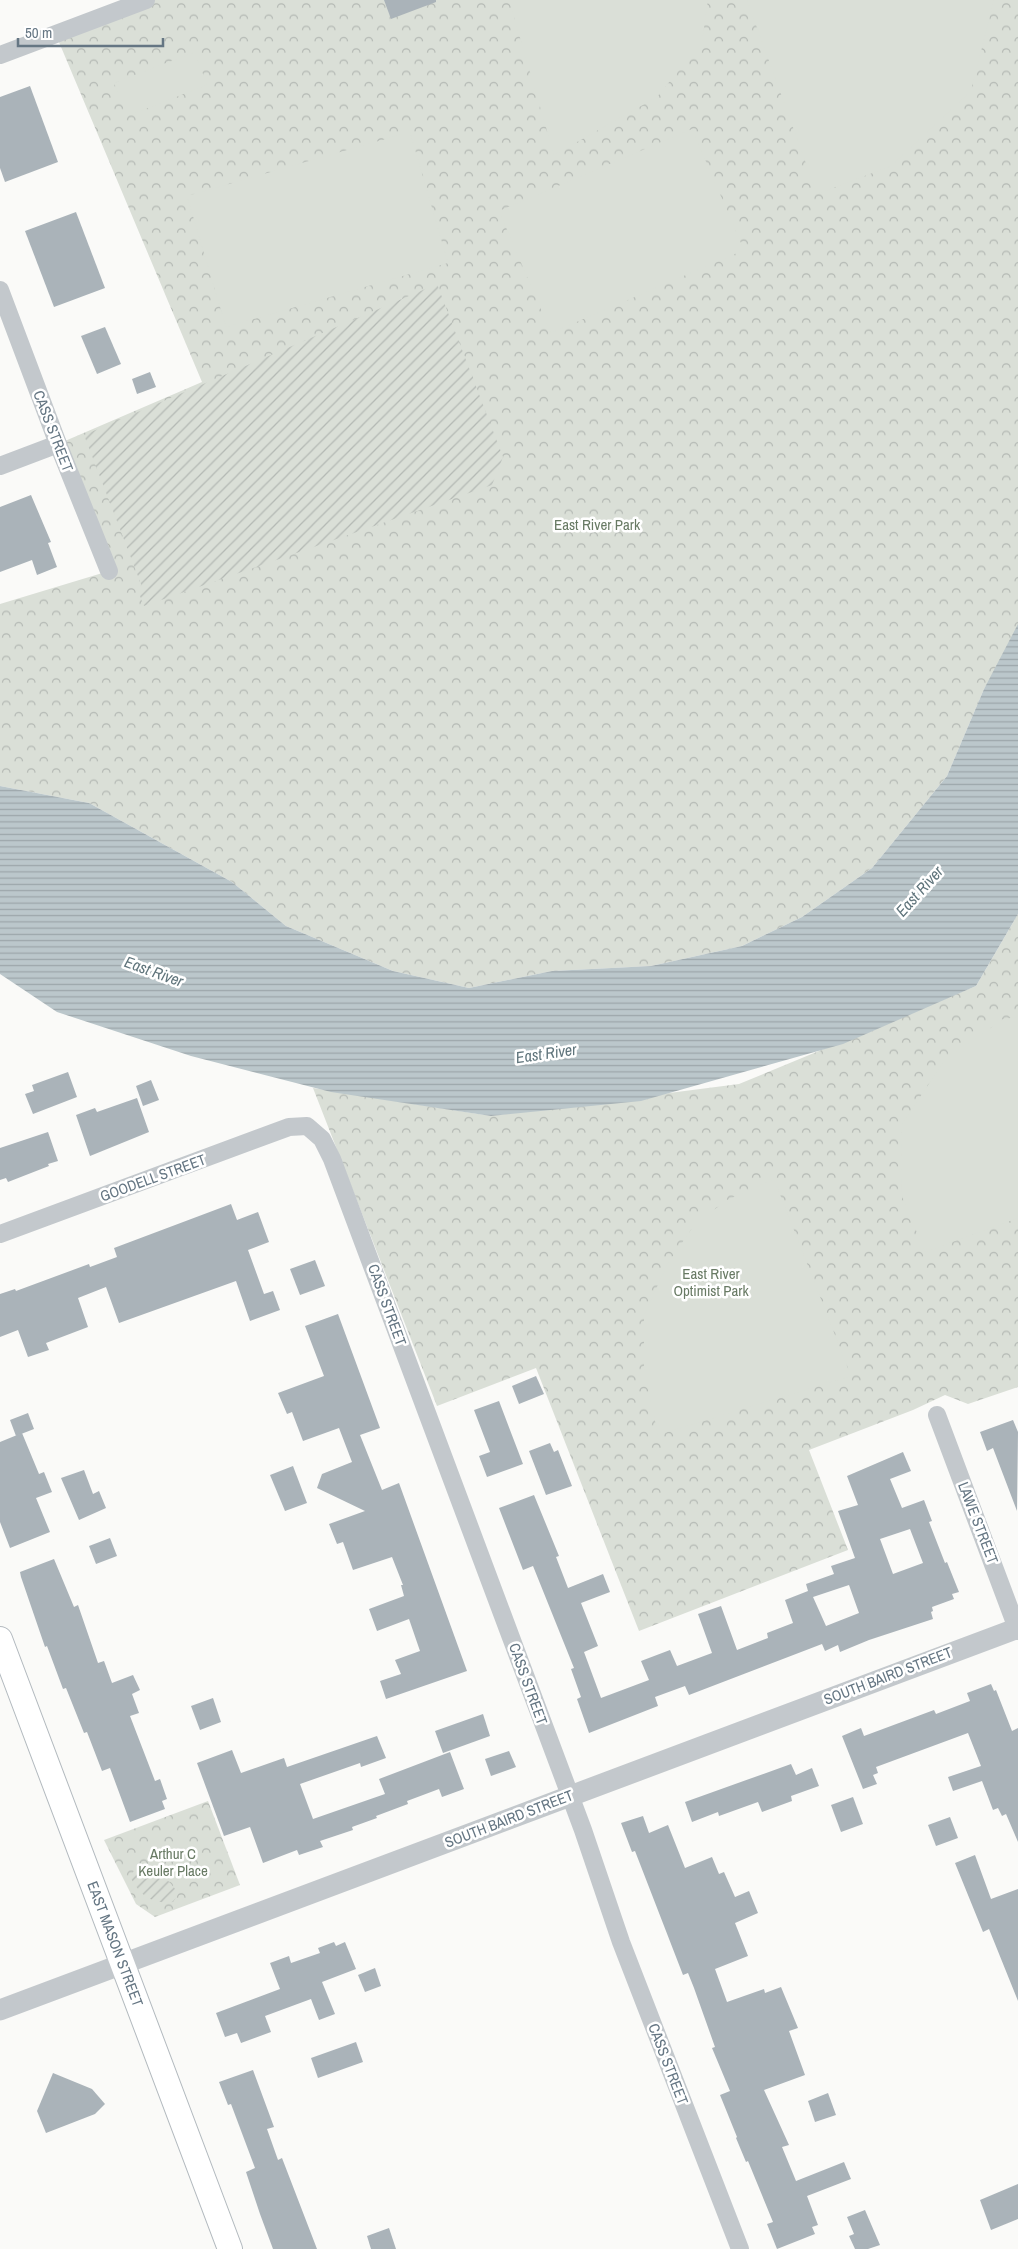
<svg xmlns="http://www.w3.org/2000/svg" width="1018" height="2249" viewBox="0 0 1018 2249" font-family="'Archivo Narrow',sans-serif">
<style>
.park{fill:url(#park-crowns)}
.garden{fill:url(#garden-furrows)}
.pitch{fill:#dadfd7}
.water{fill:url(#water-rules)}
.building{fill:#aab3b9;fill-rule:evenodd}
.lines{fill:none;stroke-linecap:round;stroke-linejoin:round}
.secondary-casing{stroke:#b3babf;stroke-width:26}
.minor{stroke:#c3c8cc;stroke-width:18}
.tertiary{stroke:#c3c8cc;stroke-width:21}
.secondary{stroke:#fff;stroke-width:24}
.labels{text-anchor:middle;stroke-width:5;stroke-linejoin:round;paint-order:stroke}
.street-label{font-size:15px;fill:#657683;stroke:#fff}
.park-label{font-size:15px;fill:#687a64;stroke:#fff}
.water-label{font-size:16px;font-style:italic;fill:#60757c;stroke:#fff}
</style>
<defs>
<pattern id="park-crowns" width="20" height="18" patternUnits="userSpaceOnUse" patternTransform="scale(1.25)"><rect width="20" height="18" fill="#dadfd7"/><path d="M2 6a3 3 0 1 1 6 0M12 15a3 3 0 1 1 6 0" fill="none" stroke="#b4b9b4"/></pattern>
<pattern id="garden-furrows" width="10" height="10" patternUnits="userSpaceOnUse" patternTransform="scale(1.25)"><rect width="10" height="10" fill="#dadfd7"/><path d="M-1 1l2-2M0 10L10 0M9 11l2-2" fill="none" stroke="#b4b9b4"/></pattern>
<pattern id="water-rules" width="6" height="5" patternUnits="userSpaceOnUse" patternTransform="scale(1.25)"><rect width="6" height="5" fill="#bbc7cb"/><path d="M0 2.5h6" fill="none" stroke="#9ca6aa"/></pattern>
</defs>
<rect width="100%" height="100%" fill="#fafaf8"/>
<g class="park">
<polygon points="146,0 1018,0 1018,631 984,689 947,776 872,868 802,917 742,946 651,966 552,971 469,988 393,971 286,926 232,882 89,803 0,786 0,604 109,571 58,444 202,382 56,35"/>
<polygon points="1018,914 1018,1387 968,1404 945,1395 913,1410 809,1450 848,1550 639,1631 536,1368 437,1406 313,1088 491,1116 739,1084 976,986"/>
<polygon points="208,1801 240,1885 155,1917 136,1904 104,1840"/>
</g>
<g class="garden">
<polygon points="437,284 503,457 492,485 144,606 140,596 141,584 84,435"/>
<path d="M135 1869C154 1869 169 1877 178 1894L173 1902C151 1904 141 1896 130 1877Z"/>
</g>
<g class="pitch">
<polygon points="509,0 708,0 702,42 657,97 554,155"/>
<polygon points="747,0 994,0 971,91 891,166 817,194"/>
<polygon points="195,52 207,85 127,116 114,83"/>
<polygon points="692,129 744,250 551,333 499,211"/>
<polygon points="410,132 448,263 226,327 187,196"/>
<polygon points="1018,1017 1018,1218 925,1252 901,1194 902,1124 944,1061 1003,1019"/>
<polygon points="774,1179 851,1376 658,1435 644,1369 644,1315 668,1263 695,1224 727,1200"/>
</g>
<polygon class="water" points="1018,624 1018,914 976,986 843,1044 641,1101 491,1116 331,1092 191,1056 57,1012 0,974 0,786 89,803 232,882 286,926 393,971 469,988 552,971 651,966 742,946 802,917 872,868 947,776 984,689"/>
<g class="building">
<polygon points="384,0 436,0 436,2 391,19"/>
<polygon points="30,86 58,162 5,182 0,168 0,97"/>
<polygon points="76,212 105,288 54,307 25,231"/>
<polygon points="105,327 121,364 97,374 81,336"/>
<polygon points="150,372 156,387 137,394 132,379"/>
<polygon points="31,495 51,542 48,543 57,567 37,575 32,560 0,572 0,507"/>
<polygon points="68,1072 77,1097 33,1114 25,1094 34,1091 32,1085"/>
<polygon points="151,1080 159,1100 143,1106 136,1086"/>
<polygon points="137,1098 149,1132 90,1156 76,1115 95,1108 97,1112"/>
<polygon points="48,1132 58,1161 48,1164 49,1166 8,1182 6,1178 0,1180 0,1148"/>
<polygon points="231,1204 237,1220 258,1212 269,1242 248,1250 264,1294 273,1291 280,1310 250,1321 236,1281 119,1323 106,1287 78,1298 88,1327 46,1343 49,1350 28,1357 18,1330 0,1337 0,1294 15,1289 16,1291 89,1264 90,1267 117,1257 114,1248"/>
<polygon points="315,1260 325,1286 300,1295 290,1269"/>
<polygon points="338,1314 380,1428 360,1435 382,1490 399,1483 467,1671 386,1699 380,1681 401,1674 395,1660 420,1651 409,1619 377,1631 369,1609 404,1596 401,1585 403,1585 392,1557 353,1570 343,1542 337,1544 329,1524 365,1511 317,1488 322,1474 352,1462 339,1428 303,1441 292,1412 287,1414 278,1393 324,1376 305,1326"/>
<polygon points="536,1376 544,1394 519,1404 512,1386"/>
<polygon points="499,1401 523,1464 487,1477 479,1456 490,1452 474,1410"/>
<polygon points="28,1413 34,1429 16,1436 10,1420"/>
<polygon points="1013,1420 1018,1432 1017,1511 993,1448 987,1451 980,1432"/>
<polygon points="22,1433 39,1474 44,1472 52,1492 36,1498 50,1532 10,1548 0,1522 0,1442"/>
<polygon points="550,1443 554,1452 558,1450 572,1486 546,1495 529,1451"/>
<path d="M903 1452 911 1471 890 1479 902 1508 924 1500 932 1521 929 1522 945 1563 947 1562 959 1592 952 1594 954 1599 932 1607 933 1611 931 1612 933 1619 869 1640 840 1652 838 1645 825 1651 822 1644 689 1695 685 1686 655 1697 658 1706 589 1733 577 1699 581 1697 571 1669 574 1668 533 1566 523 1570 499 1508 534 1495 559 1556 556 1557 568 1588 603 1574 610 1592 581 1603 598 1646 584 1652 601 1698 649 1680 641 1661 670 1650 677 1666 712 1653 698 1614 721 1606 737 1650 768 1638 767 1633 793 1623 785 1600 808 1591 806 1584 834 1574 831 1566 855 1558 838 1511 858 1505 847 1476ZM910 1529 923 1563 893 1574 880 1539ZM849 1585 859 1613 826 1626 813 1597Z"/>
<polygon points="293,1466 307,1503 285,1511 270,1475"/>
<polygon points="84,1470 93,1494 99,1491 106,1508 79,1520 61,1478"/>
<polygon points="110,1538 117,1556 96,1564 89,1546"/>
<polygon points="54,1559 74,1607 78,1605 98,1663 104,1661 112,1683 133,1675 140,1690 132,1694 139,1713 130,1716 155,1781 160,1779 167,1799 162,1801 165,1809 130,1822 110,1768 102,1771 87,1732 84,1733 66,1688 63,1689 47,1646 45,1647 21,1577 20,1572"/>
<polygon points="991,1684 994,1691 996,1690 1012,1731 1018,1728 1018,1842 1006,1814 1002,1816 998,1808 993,1810 982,1781 953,1791 948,1777 981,1766 968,1733 876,1767 878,1773 873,1775 877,1784 863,1789 842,1736 861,1728 864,1736 934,1710 936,1714 970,1701 967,1693"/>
<polygon points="213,1698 221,1722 200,1730 191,1706"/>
<polygon points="483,1714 490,1736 443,1753 435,1731"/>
<polygon points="377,1736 386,1758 361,1767 360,1763 300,1784 313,1819 385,1794 379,1779 450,1752 464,1789 442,1797 439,1789 407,1801 408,1804 376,1816 377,1818 352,1827 353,1830 320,1841 323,1847 299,1855 297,1850 263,1863 250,1827 224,1836 197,1763 232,1750 241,1773 284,1758 287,1767"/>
<polygon points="509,1751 516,1767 491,1776 485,1759"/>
<polygon points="791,1764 796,1775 812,1768 819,1786 791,1796 792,1801 762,1812 758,1802 719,1816 718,1812 692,1822 685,1802"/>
<polygon points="853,1797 863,1824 841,1832 831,1805"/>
<polygon points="643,1816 649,1833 668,1825 685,1868 712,1857 719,1874 724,1872 735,1897 749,1891 758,1913 735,1923 748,1956 715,1969 727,2002 764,1989 765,1993 781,1987 798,2028 789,2031 805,2075 764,2090 789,2145 782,2147 796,2181 844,2162 851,2179 807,2196 818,2225 812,2227 815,2234 777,2249 767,2224 773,2222 748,2161 746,2162 736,2138 737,2137 720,2095 730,2091 712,2048 715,2047 694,1988 688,1973 683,1975 635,1851 632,1852 621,1823"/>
<polygon points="950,1817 958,1838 936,1846 928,1825"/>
<polygon points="975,1855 991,1899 1018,1889 1018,2001 989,1929 983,1932 955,1863"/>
<polygon points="334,1942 336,1946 345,1942 356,1969 322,1982 335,2014 319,2020 311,1999 265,2016 271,2032 241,2043 237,2033 225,2037 216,2013 280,1989 270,1963 289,1956 291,1963 320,1953 318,1948"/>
<polygon points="375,1968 381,1986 365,1992 358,1975"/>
<polygon points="356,2042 363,2062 318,2078 311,2058"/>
<polygon points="253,2070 274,2127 267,2129 278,2160 282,2158 317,2249 273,2249 260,2214 246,2172 255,2168 231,2104 228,2105 219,2082"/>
<polygon points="53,2073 92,2089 105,2104 95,2114 46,2133 37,2111"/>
<polygon points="828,2093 836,2115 815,2122 808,2101"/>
<polygon points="1018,2184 1018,2219 991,2230 980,2200"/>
<polygon points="865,2210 880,2245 868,2249 855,2249 849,2236 854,2234 847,2217"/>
<polygon points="389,2228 396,2249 371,2249 367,2236"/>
</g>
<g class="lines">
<g class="secondary-casing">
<g id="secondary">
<path id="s1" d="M0 1639 230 2249"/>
</g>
</g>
<g class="minor">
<polyline points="0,55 146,0"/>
<polyline points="0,290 58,444 109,571"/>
<polyline points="0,466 58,444"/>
<polyline points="0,1234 289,1127 307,1126 322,1139 332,1159 583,1830 621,1942 740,2249"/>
<polyline points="937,1415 1018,1631"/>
</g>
<polyline class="tertiary" points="0,2010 1018,1628"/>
<use href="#secondary" class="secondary"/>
</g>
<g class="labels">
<g class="street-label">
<text transform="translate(53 431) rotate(69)" y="5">CASS STREET</text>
<text transform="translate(153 1178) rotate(-20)" y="5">GOODELL STREET</text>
<text transform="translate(387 1305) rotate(70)" y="5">CASS STREET</text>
<text transform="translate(978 1523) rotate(69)" y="5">LAWE STREET</text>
<text transform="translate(888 1676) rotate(-21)" y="5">SOUTH BAIRD STREET</text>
<text transform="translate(528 1684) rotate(70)" y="5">CASS STREET</text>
<text transform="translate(509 1819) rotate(-21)" y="5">SOUTH BAIRD STREET</text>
<text dy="5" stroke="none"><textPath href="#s1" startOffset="326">EAST MASON STREET</textPath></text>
<text transform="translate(668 2064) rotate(69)" y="5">CASS STREET</text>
</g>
<g class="park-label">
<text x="597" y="530">East River Park</text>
<text x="711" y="1279">East River<tspan x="711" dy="17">Optimist Park</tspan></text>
<text x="173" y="1859">Arthur C<tspan x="173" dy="17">Keuler Place</tspan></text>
</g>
<g class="water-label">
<text transform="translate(919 891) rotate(-48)" y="6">East River</text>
<text transform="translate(154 971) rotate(20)" y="6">East River</text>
<text transform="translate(546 1053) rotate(-8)" y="6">East River</text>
</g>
</g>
<path d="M18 38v8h145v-8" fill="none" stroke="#657683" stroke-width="2.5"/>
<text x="25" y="38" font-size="15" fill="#657683" stroke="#ffffff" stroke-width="4" paint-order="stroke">50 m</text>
</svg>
